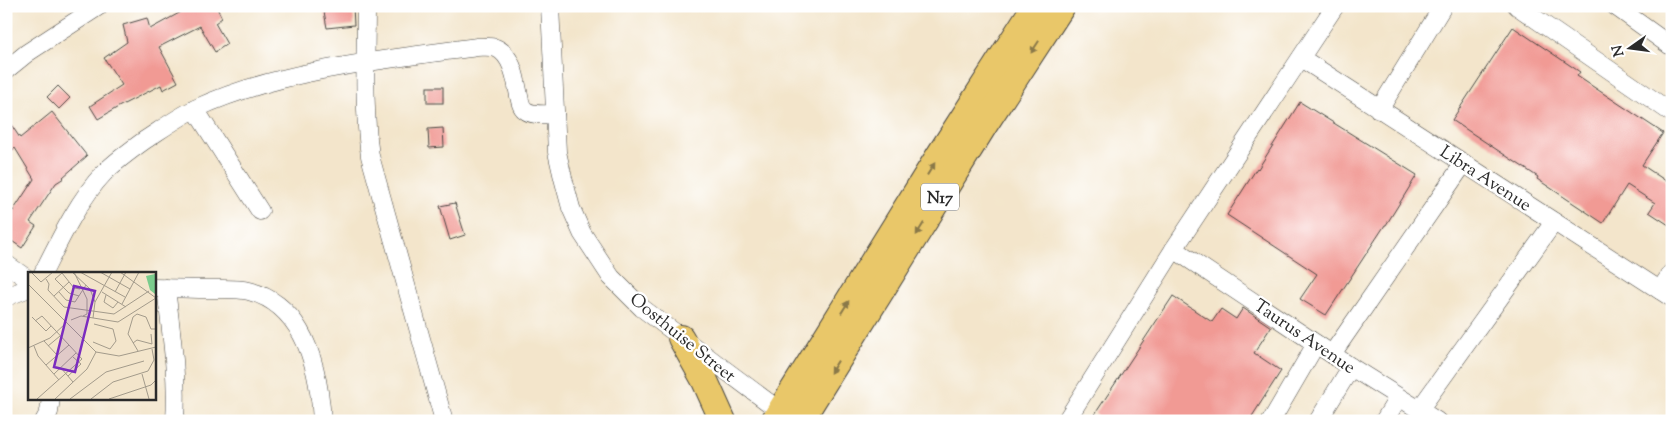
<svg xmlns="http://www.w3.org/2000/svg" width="1678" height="427" viewBox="0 0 1678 427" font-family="'Sorts Mill Goudy',serif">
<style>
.building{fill:#f19a94}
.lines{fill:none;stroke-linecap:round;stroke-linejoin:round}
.minor-casing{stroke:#494743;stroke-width:19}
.highway-casing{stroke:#494743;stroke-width:28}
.path{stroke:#494743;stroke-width:3;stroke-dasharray:4 4;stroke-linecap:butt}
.minor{stroke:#fff;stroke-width:18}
.highway{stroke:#e9c769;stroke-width:26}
.oneway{fill:#8a794a}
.labels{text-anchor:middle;stroke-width:4.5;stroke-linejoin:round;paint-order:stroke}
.shield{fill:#fff;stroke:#6b6b6b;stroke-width:1}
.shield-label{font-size:16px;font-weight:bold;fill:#2b2b2b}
.street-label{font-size:18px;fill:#2b2b2b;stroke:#fff}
.inset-road{fill:none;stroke:#a39b8b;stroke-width:1}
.view{fill:#7b2cbf;fill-opacity:0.15;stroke:#7b2cbf;stroke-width:2.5}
.inset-edge{fill:none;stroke:#2b2b2b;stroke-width:2.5}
</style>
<rect width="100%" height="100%" fill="#fff"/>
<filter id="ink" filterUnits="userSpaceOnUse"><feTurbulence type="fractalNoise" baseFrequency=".02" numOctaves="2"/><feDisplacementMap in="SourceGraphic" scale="10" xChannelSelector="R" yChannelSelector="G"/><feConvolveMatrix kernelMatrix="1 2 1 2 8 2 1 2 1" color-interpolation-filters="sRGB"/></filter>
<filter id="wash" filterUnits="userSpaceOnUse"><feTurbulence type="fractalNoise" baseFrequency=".0096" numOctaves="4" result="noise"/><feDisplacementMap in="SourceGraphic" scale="20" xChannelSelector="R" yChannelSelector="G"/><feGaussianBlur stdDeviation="1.12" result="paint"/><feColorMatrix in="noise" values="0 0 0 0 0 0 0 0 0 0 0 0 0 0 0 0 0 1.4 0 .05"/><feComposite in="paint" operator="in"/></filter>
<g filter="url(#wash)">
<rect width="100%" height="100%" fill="#f3e5cb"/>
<g id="blocks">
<g class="building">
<polygon points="178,6 216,6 222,18 215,23 227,44 215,52 200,26 159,47 178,82 163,90 161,85 120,106 98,119 90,106 122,85 104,58 127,42 123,25 147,18 150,29 181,12"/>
<polygon points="323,6 353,6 354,25 327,28"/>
<polygon points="1513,27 1580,72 1577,76 1663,133 1642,165 1672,185 1672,227 1649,212 1655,203 1627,185 1603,223 1537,179 1538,177 1452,120"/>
<polygon points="58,86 70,98 59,109 47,97"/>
<rect x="427" y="87" width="16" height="16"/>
<polygon points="1300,102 1417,175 1386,225 1385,225 1326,315 1300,299 1317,274 1227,215 1257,168 1258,169"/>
<polygon points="52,112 87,156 63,177 64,178 56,183 30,222 36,226 22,248 6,237 6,207 13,211 34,179 15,148 6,154 6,117 20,138"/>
<polygon points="443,128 444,147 429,148 428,129"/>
<polygon points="455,203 465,235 450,240 440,206"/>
<polygon points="1173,296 1212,322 1221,309 1236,319 1243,308 1271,327 1254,353 1281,371 1249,421 1106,421 1095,414"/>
</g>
</g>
</g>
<g filter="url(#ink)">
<use href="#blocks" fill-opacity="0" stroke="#494743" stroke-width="1"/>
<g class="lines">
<g class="minor-casing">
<g id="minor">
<path d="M366 6C366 56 363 106 370 156L444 421"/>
<polyline points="550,6 557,152 563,178 571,208 582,233 611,277 642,308 788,417"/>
<polyline points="1517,6 1672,113"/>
<polyline points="1615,6 1672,47"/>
<polyline points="1301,58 1672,298"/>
<polyline points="6,70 27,53 99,6"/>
<polyline points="195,109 260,211"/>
<polyline points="1379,110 1443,6"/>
<polyline points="1174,249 1351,367 1437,421"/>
<polyline points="6,264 29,280"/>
<path d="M43 273C59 241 79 199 104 173 116 161 131 150 145 140 162 129 178 117 197 108 279 70 387 59 477 47 483 47 490 46 496 48 513 55 516 81 519 96 520 101 521 107 525 110 532 116 546 114 555 114"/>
<path d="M154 288C173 288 192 289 211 289 223 289 237 288 249 291 306 306 319 370 322 421"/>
<path d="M166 288C171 332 178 376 175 421"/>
<polyline points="1660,290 1672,272"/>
<polyline points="6,297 29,288"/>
<polyline points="1332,354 1464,163"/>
<polyline points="1419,410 1554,222"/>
<polyline points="44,421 49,412 51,398"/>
<polyline points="1066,421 1174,249 1335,6"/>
<polyline points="1271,421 1316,344"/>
<polyline points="1318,421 1351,367"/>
<polyline points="1384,421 1398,398"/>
</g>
</g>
<g class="highway-casing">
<g id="highway">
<polyline points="681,338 705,381 723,421"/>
<polyline points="774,421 940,154 1035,6"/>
<polyline points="800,421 985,124 1062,6"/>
</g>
</g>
<polyline class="path" points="747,421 751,418"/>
<use href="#minor" class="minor"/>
<use href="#highway" class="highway"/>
</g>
<defs><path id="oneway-solid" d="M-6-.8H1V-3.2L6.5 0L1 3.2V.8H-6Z" transform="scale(1.25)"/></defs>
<g class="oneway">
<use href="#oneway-solid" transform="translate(1035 47) rotate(123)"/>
<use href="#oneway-solid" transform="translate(931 169) rotate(-58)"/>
<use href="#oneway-solid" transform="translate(920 229) rotate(122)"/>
<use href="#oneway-solid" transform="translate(845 307) rotate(-58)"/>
<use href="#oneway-solid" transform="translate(834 367) rotate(122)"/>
</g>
</g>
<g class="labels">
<rect class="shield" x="921" y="183.5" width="38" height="27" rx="4"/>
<g class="shield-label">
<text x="940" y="203">N17</text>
</g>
<g class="street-label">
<text transform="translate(1486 178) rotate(33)" y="6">Libra Avenue</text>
<text transform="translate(1305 336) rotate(34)" y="6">Taurus Avenue</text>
<text transform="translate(683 337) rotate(39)" y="6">Oosthuise Street</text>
</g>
</g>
<g transform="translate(28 272)">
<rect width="128" height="128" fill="#f3e5cb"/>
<path d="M127 2V22L122 18 118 4Z" fill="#7acc8d"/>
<path class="inset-road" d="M3 0 13 10 25 0M44 0 62 17 67 30M46 0 59 27V42L55 44M52 0 97 25M72 0 102 17M92 0 128 26M18 7 21 12 20 18 36 35 86 42 121 19M0 12 68 80 91 84 128 75M31 20 38 28 47 30 58 13M74 20 98 35M87 20 98 0M78 23 76 30 85 36 90 30M26 24 41 10M51 24 41 21 27 7 34 1 46 16 52 17M94 32 111 0M4 45 18 59 23 54M65 46 67 30 84 0M43 48 53 44 90 50 128 26M7 49 14 44 54 87 9 127M16 69 29 83M65 70 82 77 88 69 85 57 66 52M105 71 109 68 124 72 123 62M6 74 10 84 31 108M20 74 32 64M0 76 22 66 38 51M110 79 100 62 105 45 109 42 118 45 123 57H128M18 93 41 73M33 96 45 110M26 102 48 81M114 102 121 127M40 104 53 92 45 85M27 127 59 97 68 80M42 127 78 100 116 89M63 127 85 110 120 99 126 88 124 77M81 127 123 113 128 108"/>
<path class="view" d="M46 14 67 19 47 100 26 95Z"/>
<rect width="128" height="128" class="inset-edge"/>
</g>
<rect width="1678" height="427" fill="none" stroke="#fff" stroke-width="25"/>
<g transform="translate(1630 48) rotate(256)" stroke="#ffffff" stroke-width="4" paint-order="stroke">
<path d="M0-4L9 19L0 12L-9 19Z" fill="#2b2b2b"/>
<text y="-8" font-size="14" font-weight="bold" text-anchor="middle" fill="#2b2b2b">N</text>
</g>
</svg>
